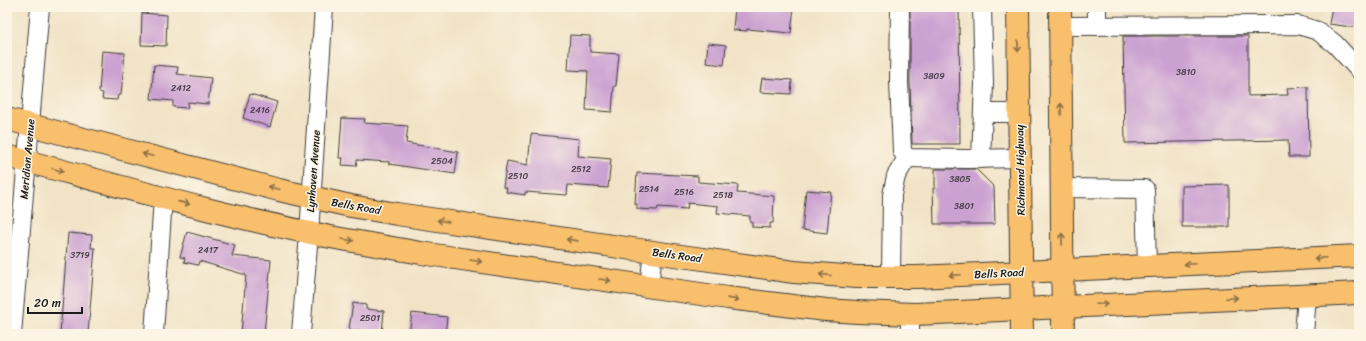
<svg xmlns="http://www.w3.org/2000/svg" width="1366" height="341" viewBox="0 0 1366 341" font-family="Sriracha,sans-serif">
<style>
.building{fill:#cba1d1}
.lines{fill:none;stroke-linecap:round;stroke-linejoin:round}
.minor-casing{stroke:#3c3a36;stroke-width:20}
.major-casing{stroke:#3c3a36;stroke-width:24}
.minor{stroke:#fff;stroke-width:18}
.major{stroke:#f8bf6c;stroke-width:22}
.oneway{stroke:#8a6e44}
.labels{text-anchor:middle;stroke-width:3;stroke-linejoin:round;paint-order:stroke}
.number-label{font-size:9px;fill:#483d49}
.street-label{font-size:11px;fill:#1c1c1c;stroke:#fcf5e5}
</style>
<rect width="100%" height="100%" fill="#fcf5e5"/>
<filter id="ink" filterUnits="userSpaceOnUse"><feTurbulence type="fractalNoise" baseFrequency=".025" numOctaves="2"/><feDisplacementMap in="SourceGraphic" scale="8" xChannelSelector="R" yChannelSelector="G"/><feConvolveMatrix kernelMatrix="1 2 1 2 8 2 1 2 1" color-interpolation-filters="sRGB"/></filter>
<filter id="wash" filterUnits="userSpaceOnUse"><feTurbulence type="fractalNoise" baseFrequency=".012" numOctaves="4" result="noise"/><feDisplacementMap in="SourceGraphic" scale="16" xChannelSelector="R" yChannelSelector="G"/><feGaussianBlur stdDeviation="0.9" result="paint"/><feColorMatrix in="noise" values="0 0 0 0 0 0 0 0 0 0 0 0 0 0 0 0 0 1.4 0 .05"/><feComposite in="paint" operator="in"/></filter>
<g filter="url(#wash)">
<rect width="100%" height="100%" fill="#f1e3c6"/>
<g id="blocks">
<g class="building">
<polygon points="735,7 794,7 791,33 747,29 747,31 733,30"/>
<polygon points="910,7 959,7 960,144 912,144 910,82"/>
<polygon points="1332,7 1359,7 1359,28 1329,24"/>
<polygon points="142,13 167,15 166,46 141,45"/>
<polygon points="570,35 590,36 590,52 619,54 616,86 614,86 612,112 586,110 588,71 568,70"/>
<polygon points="1123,36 1248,36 1248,96 1288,95 1287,88 1308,87 1309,157 1289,157 1288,140 1125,143"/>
<polygon points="708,43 726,45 724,65 706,63"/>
<polygon points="102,51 125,53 121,95 118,95 117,100 102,99 103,93 99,92"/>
<polygon points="154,65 178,67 177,74 211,78 208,104 188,102 187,108 173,107 173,101 151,99"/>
<polygon points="762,78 792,80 791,94 760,92"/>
<polygon points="250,94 277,102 270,127 243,118"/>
<polygon points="342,118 365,119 364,123 408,126 406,143 458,152 455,174 389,164 389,162 357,160 356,166 342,165 343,158 339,158"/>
<polygon points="531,134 579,139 578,156 611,159 608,188 568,185 567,195 525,192 525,195 506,192 507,188 503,187 507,161 528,165"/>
<polygon points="936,169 976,169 994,187 995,224 934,224 933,188 935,188 935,170"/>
<polygon points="637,173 698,176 698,182 738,185 737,193 774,196 773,223 770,223 770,228 752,227 752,222 750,222 750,216 717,213 718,206 688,203 687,209 658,207 657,210 637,209 637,204 635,204"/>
<polygon points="1229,185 1229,227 1182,227 1182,186"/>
<polygon points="806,190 831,192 827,233 802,230"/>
<polygon points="187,232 235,245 232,256 271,260 264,334 241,334 246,275 199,261 198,265 184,262 185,258 180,257"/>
<polygon points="68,233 92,235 91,248 95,248 88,334 60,334"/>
<polygon points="353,303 366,305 366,309 384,311 382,333 349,329"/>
<polygon points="412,313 447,317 445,334 409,334"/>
</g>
</g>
</g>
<g filter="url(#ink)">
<use href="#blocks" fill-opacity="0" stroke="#3c3a36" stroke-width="1"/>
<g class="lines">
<g class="minor-casing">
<g id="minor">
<polyline points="900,7 899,81 902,151 907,158 967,159 1020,158"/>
<polyline points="1097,7 1097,26"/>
<polyline points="1060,26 1298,25 1318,31 1335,44 1359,70"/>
<polyline points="983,113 1020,113"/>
<polyline points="981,159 984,83 982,7"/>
<polyline points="1062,188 1145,189 1147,266"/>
<polyline points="891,277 892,195 896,176 907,158"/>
<polyline points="649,287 653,252"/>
<polyline points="12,334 40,7"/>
<polyline points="154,334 163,198"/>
<polyline points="301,334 309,233 324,7"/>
<polyline points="910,334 910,314"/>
<polyline points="1304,334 1307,295"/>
</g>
</g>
<g class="major-casing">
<g id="major">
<polyline points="1018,7 1022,334"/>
<polyline points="1060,7 1063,334"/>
<polyline points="7,119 279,190 351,206 397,214 653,252 794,272 856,277 918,277 1359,256"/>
<path d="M7 156C116 185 225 217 336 238L421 253 728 298 826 310 857 312 915 314 1359 293"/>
</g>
</g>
<use href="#minor" class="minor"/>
<use href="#major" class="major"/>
</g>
<defs><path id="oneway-shaft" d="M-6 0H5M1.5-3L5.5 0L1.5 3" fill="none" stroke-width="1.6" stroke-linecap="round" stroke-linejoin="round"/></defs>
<g class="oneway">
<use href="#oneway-shaft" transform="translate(1018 46) rotate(89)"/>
<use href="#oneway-shaft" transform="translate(1061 109) rotate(-91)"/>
<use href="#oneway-shaft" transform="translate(148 155) rotate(-166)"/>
<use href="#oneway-shaft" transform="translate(58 170) rotate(15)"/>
<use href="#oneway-shaft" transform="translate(274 188) rotate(-165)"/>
<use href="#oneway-shaft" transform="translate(184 203) rotate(13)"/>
<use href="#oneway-shaft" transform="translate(443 221) rotate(-171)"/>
<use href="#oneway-shaft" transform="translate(1062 239) rotate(-91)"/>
<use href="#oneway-shaft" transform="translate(348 240) rotate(9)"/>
<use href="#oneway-shaft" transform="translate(572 240) rotate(-172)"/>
<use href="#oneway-shaft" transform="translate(1320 258) rotate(177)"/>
<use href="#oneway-shaft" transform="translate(476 261) rotate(9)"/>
<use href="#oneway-shaft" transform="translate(1190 264) rotate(177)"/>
<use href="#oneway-shaft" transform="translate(825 275) rotate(-175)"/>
<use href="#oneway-shaft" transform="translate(955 275) rotate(177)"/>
<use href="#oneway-shaft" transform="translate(605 280) rotate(9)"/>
<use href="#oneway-shaft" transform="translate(1232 298) rotate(-3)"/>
<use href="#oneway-shaft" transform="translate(733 299) rotate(8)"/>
<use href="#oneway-shaft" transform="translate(1102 304) rotate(-3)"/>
</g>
</g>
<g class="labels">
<g class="number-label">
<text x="1186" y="75">3810</text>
<text x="934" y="79">3809</text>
<text x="181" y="91">2412</text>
<text x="260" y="113">2416</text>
<text x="442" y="164">2504</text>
<text x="581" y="172">2512</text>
<text x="518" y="179">2510</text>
<text x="960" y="182">3805</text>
<text x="649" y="192">2514</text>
<text x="684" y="195">2516</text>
<text x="723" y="198">2518</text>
<text x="964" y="209">3801</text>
<text x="208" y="253">2417</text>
<text x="80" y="258">3719</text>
<text x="370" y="321">2501</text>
</g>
<g class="street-label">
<text transform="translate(27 159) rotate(-85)" y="4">Meridian Avenue</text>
<text transform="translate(1020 170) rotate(-91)" y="4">Richmond Highway</text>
<text transform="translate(313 171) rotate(-86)" y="4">Lynhaven Avenue</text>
<text transform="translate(356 206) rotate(10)" y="4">Bells Road</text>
<text transform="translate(677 255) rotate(8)" y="4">Bells Road</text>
<text transform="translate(999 273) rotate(-3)" y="4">Bells Road</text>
</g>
</g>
<rect width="1366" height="341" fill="none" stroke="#fcf5e5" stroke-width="24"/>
<path d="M28 307v6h54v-6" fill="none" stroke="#1c1c1c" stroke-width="2"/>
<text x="34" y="307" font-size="12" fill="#1c1c1c" stroke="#fcf5e5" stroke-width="3" paint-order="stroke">20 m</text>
</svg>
